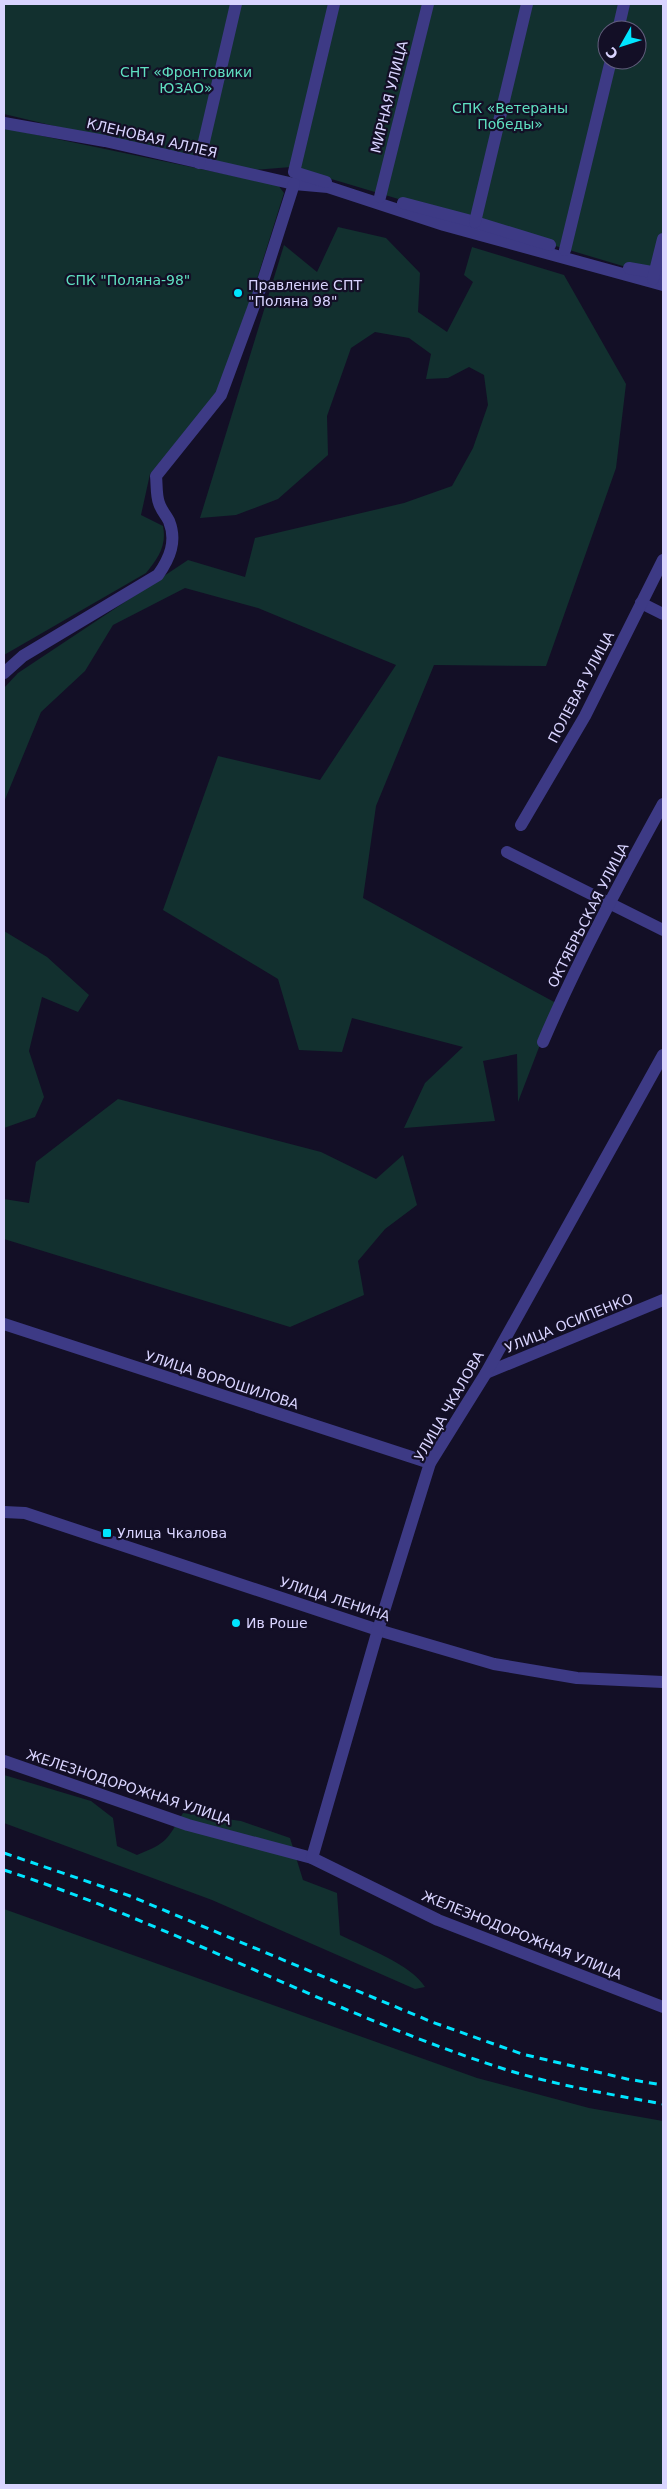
<svg xmlns="http://www.w3.org/2000/svg" width="667" height="2489" viewBox="0 0 667 2489" font-family="'DejaVu Sans',sans-serif">
<style>
.green{fill:#12302f;fill-rule:evenodd}
.lines{fill:none;stroke-linecap:round;stroke-linejoin:round}
.minor{stroke:#3d3a85;stroke-width:12}
.rail{stroke:#00e5ff;stroke-width:3;stroke-dasharray:8 6;stroke-linecap:butt}
.poi-dot{fill:#00e5ff;stroke:#130f26;stroke-width:2}
.labels{text-anchor:middle;stroke-width:4.5;stroke-linejoin:round;paint-order:stroke}
.park-label{font-size:14px;fill:#5fe0c0;stroke:#130f26}
.street-label{font-size:14px;fill:#d9d4ff;stroke:#130f26}
.poi-label{font-size:14px;fill:#d9d4ff;stroke:#130f26;text-anchor:start}
</style>
<rect width="100%" height="100%" fill="#130f26"/>
<g class="green">
<path d="M4 4H663V278L291 167 243 171 4 114ZM607 30H637V60H607Z"/>
<path d="M4 128 278 185 284 193 224 384 150 474 141 515 163 526C167 546 158 558 146 573L4 655Z"/>
<polygon points="338,227 386,238 420,273 418,312 447,332 473,282 464,275 472,247 564,275 626,384 616,468 546,666 434,665 376,806 363,898 556,1003 518,1102 517,1054 483,1061 495,1121 404,1128 425,1083 463,1047 352,1018 342,1052 299,1050 278,979 163,910 218,756 320,780 396,665 258,608 185,588 113,625 85,671 41,712 4,802 4,688 18,673 188,560 245,577 255,538 404,503 452,486 473,448 488,405 484,375 469,367 448,378 426,379 431,354 409,338 375,332 351,348 327,416 328,455 278,499 236,515 200,518 284,245 317,272"/>
<polygon points="4,931 47,957 89,995 78,1012 42,997 29,1051 44,1097 35,1117 4,1128"/>
<polygon points="118,1099 321,1152 376,1179 403,1155 417,1205 385,1229 358,1261 364,1295 290,1327 4,1239 4,1199 29,1203 36,1162"/>
<path d="M4 1775 91 1801 113 1818 117 1846 137 1855C167 1843 167 1840 183 1813L241 1821 290 1838 303 1880 337 1893 340 1935C364 1947 412 1965 425 1987L415 1989 212 1900 4 1823Z"/>
<polygon points="4,1909 477,2078 589,2108 663,2121 663,2485 4,2485"/>
</g>
<g class="lines">
<g class="minor">
<polyline points="618,30 624,4"/>
<polyline points="4,123 105,141 294,184 328,187 444,225 663,285"/>
<polyline points="199,163 236,4"/>
<polyline points="326,182 294,172 334,4"/>
<polyline points="380,197 428,4"/>
<polyline points="403,203 475,222 550,245"/>
<polyline points="475,222 527,4"/>
<polyline points="565,250 611,60"/>
<polyline points="629,268 663,274"/>
<polyline points="653,279 663,239"/>
<polyline points="641,603 663,614"/>
<path d="M4 673 23 656 158 575C170 558 177 541 169 521 166 515 161 510 159 503 156 495 157 485 156 476L221 395 262 284 294 184"/>
<polyline points="521,825 585,716 663,560"/>
<polyline points="507,852 663,930"/>
<path d="M543 1042C578 960 620 882 663 804"/>
<polyline points="4,1324 430,1463"/>
<polyline points="486,1373 663,1300"/>
<polyline points="4,1512 25,1513 378,1630 494,1664 577,1678 663,1682"/>
<polyline points="4,1761 188,1825 312,1858 438,1920 663,2007"/>
<polyline points="312,1858 378,1630 430,1463 486,1373 663,1055"/>
</g>
<g class="rail">
<polyline points="4,1853 130,1896 432,2022 522,2054 627,2079 663,2085"/>
<path d="M4 1870C174 1925 331 2013 501 2068 554 2085 609 2094 663 2104"/>
</g>
</g>
<g class="poi-dot">
<circle cx="238" cy="293" r="5"/>
<rect x="102" y="1528" width="10" height="10" rx="2.5"/>
<circle cx="236" cy="1623" r="5"/>
</g>
<g class="labels">
<g class="park-label">
<text x="186" y="77">СНТ «Фронтовики<tspan x="186" dy="16">ЮЗАО»</tspan></text>
<text x="510" y="113">СПК «Ветераны<tspan x="510" dy="16">Победы»</tspan></text>
<text x="128" y="285">СПК "Поляна-98"</text>
</g>
<g class="street-label">
<text transform="translate(389 97) rotate(-76)" y="5">МИРНАЯ УЛИЦА</text>
<text transform="translate(152 138) rotate(13)" y="5">КЛЕНОВАЯ АЛЛЕЯ</text>
<text transform="translate(581 687) rotate(-62)" y="5">ПОЛЕВАЯ УЛИЦА</text>
<text transform="translate(588 915) rotate(-63)" y="5">ОКТЯБРЬСКАЯ УЛИЦА</text>
<text transform="translate(569 1323) rotate(-22)" y="5">УЛИЦА ОСИПЕНКО</text>
<text transform="translate(222 1380) rotate(18)" y="5">УЛИЦА ВОРОШИЛОВА</text>
<text transform="translate(449 1406) rotate(-60)" y="5">УЛИЦА ЧКАЛОВА</text>
<text transform="translate(335 1599) rotate(18)" y="5">УЛИЦА ЛЕНИНА</text>
<text transform="translate(129 1787) rotate(18)" y="5">ЖЕЛЕЗНОДОРОЖНАЯ УЛИЦА</text>
<text transform="translate(522 1935) rotate(22)" y="5">ЖЕЛЕЗНОДОРОЖНАЯ УЛИЦА</text>
</g>
<g class="poi-label">
<text x="248" y="290">Правление СПТ<tspan x="248" dy="16">"Поляна 98"</tspan></text>
<text x="117" y="1538">Улица Чкалова</text>
<text x="246" y="1628">Ив Роше</text>
</g>
</g>
<rect width="667" height="2489" fill="none" stroke="#d9d4ff" stroke-width="10"/>
<g transform="translate(622 45) rotate(231)"><circle r="24" fill="#130f26" stroke="#625e7d"/>
<path d="M0-4L9 19L0 12L-9 19Z" fill="#00e5ff"/>
<text y="-8" font-size="14" font-weight="bold" text-anchor="middle" fill="#d9d4ff">С</text>
</g>
</svg>
